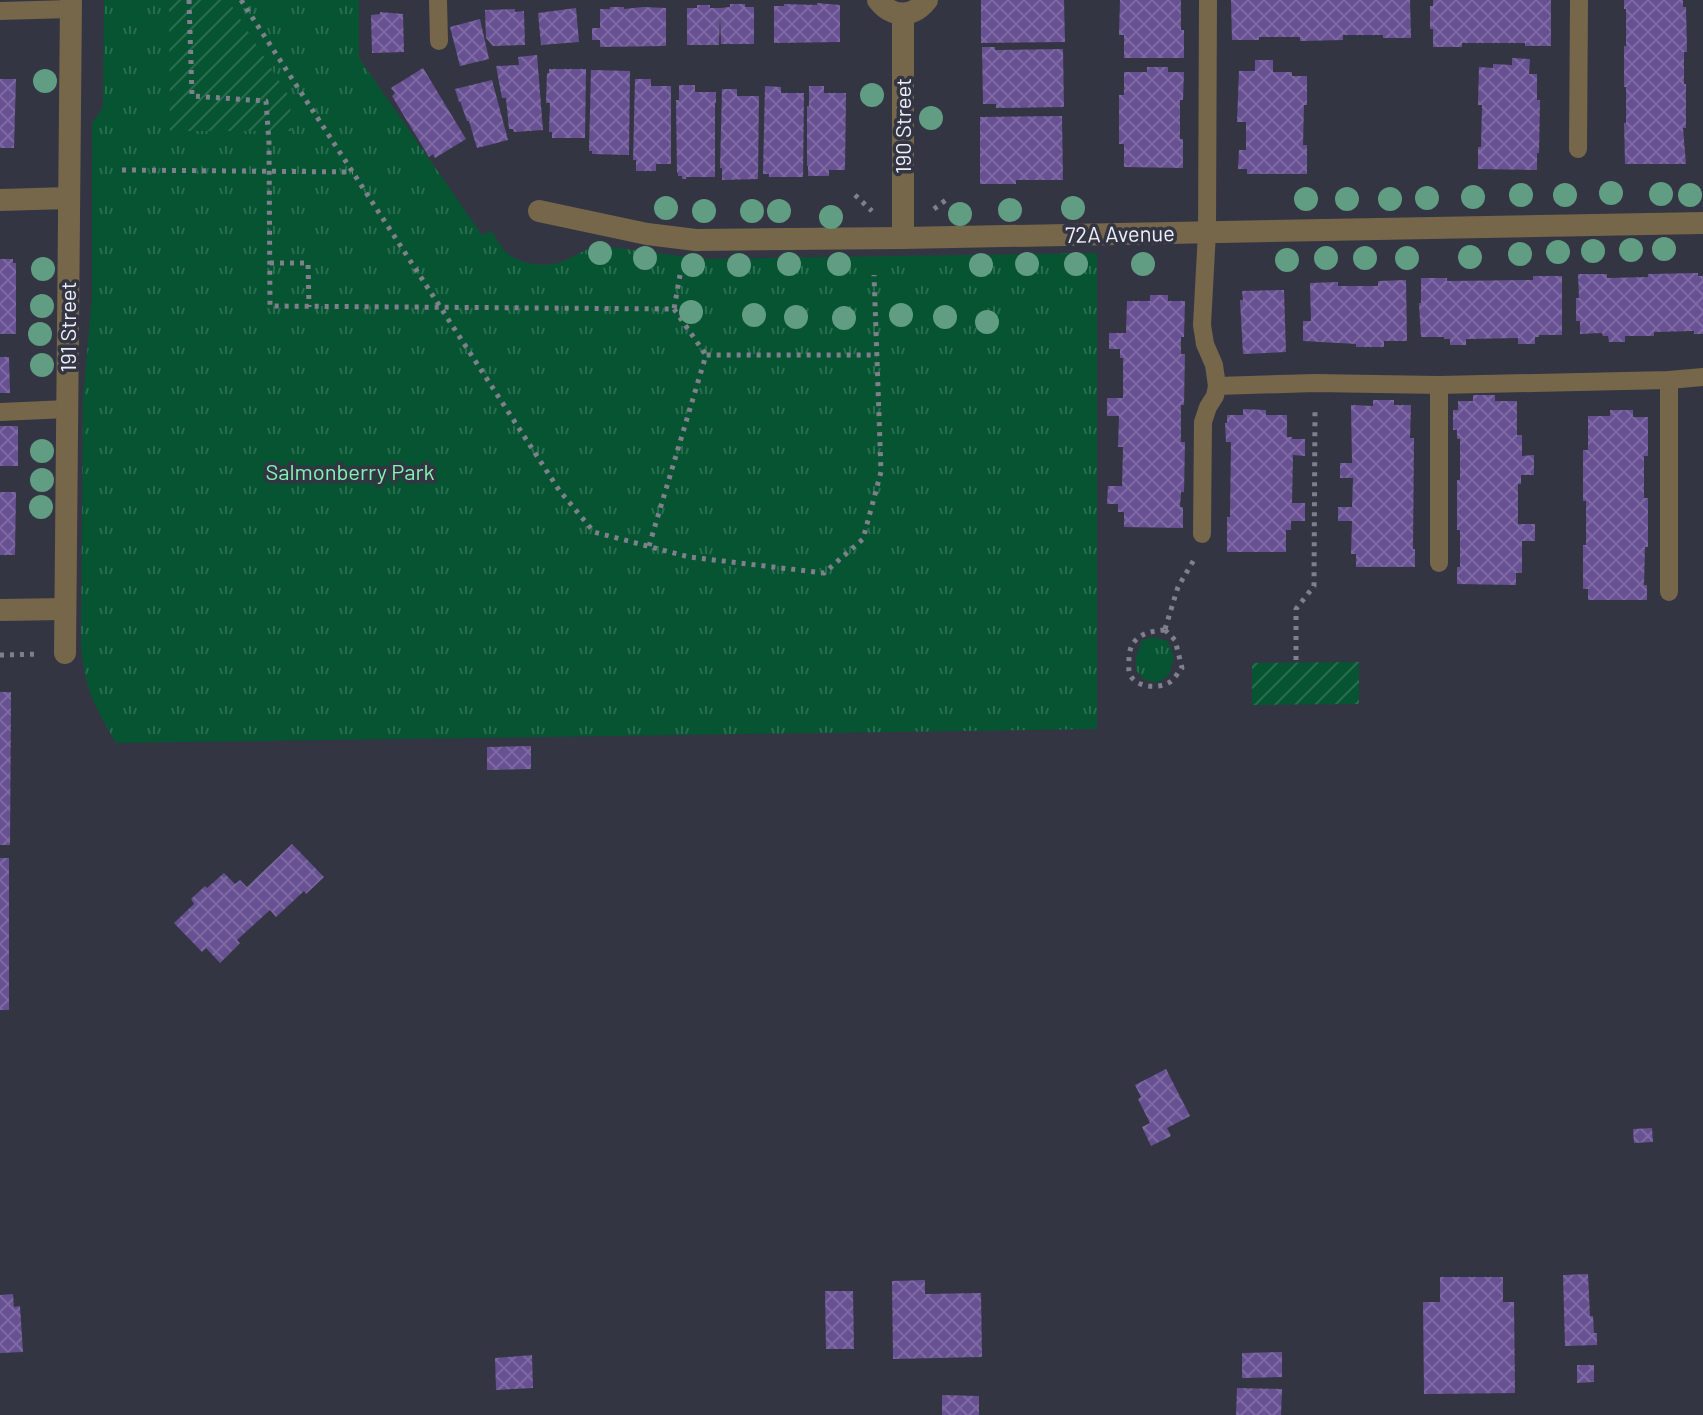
<svg xmlns="http://www.w3.org/2000/svg" width="1703" height="1415" viewBox="0 0 1703 1415" font-family="Barlow,sans-serif">
<style>
.park{fill:url(#park-tufts)}
.garden{fill:url(#garden-furrows)}
.building{fill:url(#building-cross-hatch)}
.lines{fill:none;stroke-linecap:round;stroke-linejoin:round}
.path{stroke:#7e808c;stroke-width:5;stroke-dasharray:4 6;stroke-linecap:butt}
.service{stroke:#76664a;stroke-width:18}
.minor{stroke:#76664a;stroke-width:22}
.tree{fill:#609d82}
.labels{text-anchor:middle;stroke-width:7;stroke-linejoin:round;paint-order:stroke}
.street-label{font-size:22px;fill:#eef0f9;stroke:#333543}
.park-label{font-size:22px;fill:#85f2b5;stroke:#333543}
</style>
<defs>
<pattern id="park-tufts" width="24" height="20" patternUnits="userSpaceOnUse" patternTransform="scale(2)"><rect width="24" height="20" fill="#065432"/><path d="M3 7l-1-3M5 7V3M7 7l1-3M15 17l-1-3M17 17v-4M19 17l1-3" fill="none" stroke="#2b6d50"/></pattern>
<pattern id="garden-furrows" width="10" height="10" patternUnits="userSpaceOnUse" patternTransform="scale(2)"><rect width="10" height="10" fill="#065432"/><path d="M-1 1l2-2M0 10L10 0M9 11l2-2" fill="none" stroke="#2b6d50"/></pattern>
<pattern id="building-cross-hatch" width="8" height="8" patternUnits="userSpaceOnUse" patternTransform="scale(2)"><rect width="8" height="8" fill="#685192"/><path d="M0 0l8 8M0 8l8-8" fill="none" stroke="#7e6aa2"/></pattern>
</defs>
<rect width="100%" height="100%" fill="#333543"/>
<g class="park">
<path d="M104 0H359V58L482 235 492 231C496 238 500 246 506 252 519 264 544 268 561 262 577 256 584 248 602 246L703 259 1097 253V729L116 743C95 706 84 689 81 645L83 398 92 296V124C95 117 101 113 103 105Z"/>
<polygon points="1153,637 1168,641 1174,658 1169,675 1157,683 1143,679 1136,670 1136,657 1142,640"/>
</g>
<g class="garden">
<polygon points="169,0 228,0 290,98 291,131 170,131"/>
<polygon points="1359,662 1359,704 1252,705 1252,663"/>
</g>
<g class="building">
<polygon points="981,0 1064,0 1065,42 981,43"/>
<polygon points="1120,0 1181,0 1181,30 1184,30 1184,58 1124,58 1124,35 1119,35"/>
<polygon points="1231,0 1410,0 1411,38 1383,38 1383,35 1343,35 1343,40 1300,41 1300,37 1259,37 1259,40 1232,40"/>
<polygon points="1433,0 1551,0 1551,46 1525,46 1525,43 1462,43 1462,47 1433,47 1433,29 1430,29 1430,6 1433,6"/>
<polygon points="1624,0 1683,0 1683,7 1686,7 1687,52 1684,52 1684,84 1686,84 1686,128 1683,128 1686,164 1625,164 1624,123 1626,123 1626,87 1624,87 1624,46 1626,46 1626,9 1624,9"/>
<polygon points="817,3 840,5 840,42 774,43 774,6 784,6 784,4 817,5"/>
<polygon points="730,4 745,4 745,7 754,7 754,44 721,44 720,15 719,45 687,45 687,8 697,8 697,5 710,5 710,8 721,8 730,7"/>
<polygon points="610,7 624,7 624,9 643,7 666,8 666,46 600,47 600,40 592,40 592,28 600,28 600,9 610,9"/>
<polygon points="576,8 579,42 541,45 538,13"/>
<polygon points="515,9 515,12 524,11 525,45 493,46 486,38 485,10"/>
<polygon points="380,12 403,14 404,52 372,53 371,15 380,14"/>
<polygon points="480,19 489,59 460,66 450,27"/>
<polygon points="982,47 995,47 995,50 1063,49 1064,107 996,108 996,104 983,104"/>
<polygon points="537,55 543,130 514,132 513,129 509,129 506,98 502,98 496,66 519,65 518,57"/>
<polygon points="1512,58 1530,59 1529,74 1537,74 1537,100 1540,100 1539,153 1537,153 1537,170 1478,169 1478,147 1481,147 1482,105 1478,105 1479,67 1493,68 1493,64 1512,65"/>
<polygon points="1255,60 1273,60 1273,72 1292,72 1292,76 1307,76 1307,105 1304,105 1303,145 1307,145 1307,174 1247,174 1247,169 1238,169 1239,150 1246,150 1246,122 1237,122 1239,71 1255,71"/>
<polygon points="1147,67 1168,67 1168,72 1184,72 1183,100 1180,100 1180,139 1183,139 1183,168 1124,167 1124,144 1119,144 1119,95 1124,95 1124,72 1147,72"/>
<polygon points="423,68 466,139 435,158 433,154 429,157 392,96 395,93 391,88"/>
<polygon points="549,69 586,69 585,138 552,138 552,132 549,132 550,103 546,103 547,73 549,73"/>
<polygon points="591,70 630,71 629,155 592,154 592,151 589,151"/>
<polygon points="0,79 16,79 14,148 0,148"/>
<polygon points="635,79 651,79 651,86 671,86 671,164 656,164 656,171 636,171 636,160 633,160"/>
<polygon points="492,80 508,140 477,148 469,121 467,121 460,101 459,102 455,89"/>
<polygon points="679,85 695,85 695,92 716,92 716,103 715,103 715,177 686,177 686,179 682,179 682,176 678,176 678,173 677,173 676,100 679,100"/>
<polygon points="765,86 781,87 781,93 804,93 803,177 769,177 769,174 763,174"/>
<polygon points="809,86 824,86 824,93 846,93 845,170 829,170 829,176 808,176 808,166 807,166 807,106 809,106"/>
<polygon points="722,89 737,89 737,96 759,96 758,179 722,180 722,168 720,168"/>
<polygon points="1062,116 1063,180 1016,180 1016,184 980,184 980,117"/>
<polygon points="0,259 13,259 13,263 16,263 16,334 0,334"/>
<polygon points="1698,273 1698,276 1703,276 1703,334 1694,334 1694,331 1654,332 1654,336 1625,336 1625,342 1609,342 1608,336 1603,336 1602,333 1580,334 1580,321 1576,321 1576,298 1579,298 1578,274 1607,274 1607,278 1648,277 1648,274"/>
<polygon points="1533,276 1562,276 1562,335 1539,335 1539,337 1535,337 1535,344 1518,344 1518,338 1466,339 1466,345 1450,345 1450,339 1444,339 1444,337 1421,337 1419,303 1421,303 1421,278 1447,278 1447,281 1533,280"/>
<polygon points="1406,280 1407,341 1384,341 1384,347 1356,347 1356,344 1303,341 1303,321 1311,321 1310,283 1338,282 1338,286 1378,286 1378,281"/>
<polygon points="1284,290 1286,352 1243,354 1240,300 1243,300 1242,291"/>
<polygon points="1150,295 1168,295 1168,301 1185,301 1184,337 1181,337 1181,354 1185,354 1184,405 1181,405 1181,442 1185,442 1184,492 1181,492 1180,507 1183,507 1183,528 1124,527 1124,512 1118,512 1118,504 1107,504 1108,486 1122,486 1123,447 1118,447 1119,416 1107,416 1107,398 1123,398 1123,358 1120,358 1120,349 1109,349 1109,333 1126,333 1127,301 1150,301"/>
<polygon points="0,357 9,357 10,393 0,393"/>
<polygon points="1473,395 1495,395 1495,401 1517,401 1517,435 1522,435 1522,456 1534,455 1534,475 1521,475 1521,484 1518,484 1518,524 1535,524 1535,541 1522,541 1522,573 1516,573 1516,585 1457,584 1457,567 1460,567 1460,530 1457,530 1457,480 1460,480 1460,439 1457,439 1457,430 1453,430 1453,410 1458,410 1458,401 1473,401"/>
<polygon points="1373,400 1394,400 1394,405 1411,405 1410,438 1414,438 1413,549 1415,549 1415,567 1356,567 1356,554 1351,554 1352,521 1338,521 1338,507 1352,507 1353,478 1340,478 1340,463 1352,463 1351,405 1373,406"/>
<polygon points="1243,409 1266,410 1266,415 1287,415 1287,437 1292,437 1292,439 1305,439 1305,456 1293,455 1292,503 1305,503 1305,521 1291,521 1291,530 1286,530 1286,552 1227,552 1227,517 1230,517 1231,442 1226,442 1225,423 1227,423 1227,415 1243,415"/>
<polygon points="1610,410 1633,410 1633,417 1648,417 1648,456 1644,456 1644,498 1648,498 1648,547 1645,547 1644,585 1647,585 1647,600 1588,600 1588,589 1583,589 1583,545 1586,545 1586,501 1583,501 1583,450 1588,450 1588,416 1610,416"/>
<rect x="0" y="426" width="18" height="40"/>
<polygon points="0,492 16,492 15,555 0,555"/>
<polygon points="0,692 11,692 10,845 0,845"/>
<polygon points="531,746 531,769 487,770 487,747"/>
<polygon points="292,844 324,877 306,894 304,891 276,917 270,910 237,940 240,943 220,963 206,948 202,952 174,923 194,904 191,899 205,886 207,888 224,873 235,884 240,880 247,887"/>
<rect x="0" y="858" width="9" height="152"/>
<polygon points="1166,1069 1190,1116 1167,1128 1171,1136 1151,1146 1142,1127 1150,1123 1138,1099 1141,1097 1135,1085"/>
<polygon points="1652,1128 1653,1142 1634,1143 1633,1129"/>
<polygon points="1588,1274 1590,1316 1593,1316 1594,1333 1597,1333 1597,1345 1565,1346 1563,1275"/>
<polygon points="1440,1277 1503,1277 1503,1302 1514,1302 1515,1393 1424,1394 1423,1302 1440,1302"/>
<polygon points="925,1280 925,1294 981,1293 982,1357 893,1359 892,1281"/>
<polygon points="825,1291 853,1291 854,1349 826,1349"/>
<polygon points="13,1294 14,1307 20,1306 23,1352 0,1353 0,1295"/>
<polygon points="1282,1352 1282,1377 1242,1378 1242,1353"/>
<polygon points="532,1355 533,1388 496,1390 495,1358"/>
<polygon points="1577,1365 1594,1365 1594,1382 1577,1383"/>
<polygon points="1237,1388 1282,1389 1281,1415 1236,1415"/>
<polygon points="942,1395 979,1396 979,1415 942,1415"/>
</g>
<g class="lines">
<g class="path">
<polyline points="189,0 192,96 266,101 269,143 270,306 674,309 680,275"/>
<polyline points="241,0 559,490 594,532 689,557 824,573 863,539 881,472 874,275"/>
<polyline points="122,170 353,172"/>
<polyline points="855,195 872,211"/>
<polyline points="934,209 950,197"/>
<polyline points="270,263 308,263 309,307"/>
<polyline points="674,309 706,355"/>
<polyline points="649,546 706,355 877,355"/>
<polyline points="1165,629 1178,587 1195,558"/>
<path d="M1165 630 1175 640 1182 668C1178 672 1175 679 1170 682 1159 689 1137 688 1130 675 1128 670 1129 662 1129 656 1131 636 1147 631 1165 630Z"/>
<polyline points="0,655 39,654"/>
<polyline points="1296,660 1296,609 1314,586 1315,407"/>
</g>
<g class="service">
<polyline points="438,0 439,41"/>
<polyline points="0,11 71,9"/>
<polyline points="1578,149 1579,0"/>
<polyline points="1669,380 1669,592"/>
<polyline points="1439,385 1439,563"/>
<polyline points="1217,386 1315,383 1439,385 1669,380 1703,377"/>
<polyline points="0,412 67,409"/>
<polyline points="1202,534 1203,422 1208,407 1215,396 1217,386 1214,365 1205,344 1202,325 1207,232 1208,0"/>
</g>
<g class="minor">
<path d="M878 0C892 18 913 18 927 0"/>
<polyline points="903,14 903,238"/>
<polyline points="0,200 69,198"/>
<polyline points="539,211 647,234 696,240 903,238 1703,223"/>
<polyline points="0,610 65,609"/>
<polyline points="65,653 71,0"/>
</g>
</g>
<g class="tree">
<circle cx="45" cy="81" r="12"/>
<circle cx="872" cy="95" r="12"/>
<circle cx="931" cy="118" r="12"/>
<circle cx="1611" cy="193" r="12"/>
<circle cx="1661" cy="194" r="12"/>
<circle cx="1521" cy="195" r="12"/>
<circle cx="1565" cy="195" r="12"/>
<circle cx="1690" cy="195" r="12"/>
<circle cx="1473" cy="197" r="12"/>
<circle cx="1427" cy="198" r="12"/>
<circle cx="1306" cy="199" r="12"/>
<circle cx="1347" cy="199" r="12"/>
<circle cx="1390" cy="199" r="12"/>
<circle cx="666" cy="208" r="12"/>
<circle cx="1073" cy="208" r="12"/>
<circle cx="1010" cy="210" r="12"/>
<circle cx="704" cy="211" r="12"/>
<circle cx="752" cy="211" r="12"/>
<circle cx="779" cy="211" r="12"/>
<circle cx="960" cy="214" r="12"/>
<circle cx="831" cy="217" r="12"/>
<circle cx="1664" cy="249" r="12"/>
<circle cx="1631" cy="250" r="12"/>
<circle cx="1593" cy="251" r="12"/>
<circle cx="1558" cy="252" r="12"/>
<circle cx="600" cy="253" r="12"/>
<circle cx="1520" cy="254" r="12"/>
<circle cx="1470" cy="257" r="12"/>
<circle cx="645" cy="258" r="12"/>
<circle cx="1326" cy="258" r="12"/>
<circle cx="1365" cy="258" r="12"/>
<circle cx="1407" cy="258" r="12"/>
<circle cx="1287" cy="260" r="12"/>
<circle cx="789" cy="264" r="12"/>
<circle cx="839" cy="264" r="12"/>
<circle cx="1027" cy="264" r="12"/>
<circle cx="1076" cy="264" r="12"/>
<circle cx="1143" cy="264" r="12"/>
<circle cx="693" cy="265" r="12"/>
<circle cx="739" cy="265" r="12"/>
<circle cx="981" cy="265" r="12"/>
<circle cx="43" cy="269" r="12"/>
<circle cx="42" cy="306" r="12"/>
<circle cx="691" cy="312" r="12"/>
<circle cx="754" cy="315" r="12"/>
<circle cx="901" cy="315" r="12"/>
<circle cx="796" cy="317" r="12"/>
<circle cx="945" cy="317" r="12"/>
<circle cx="844" cy="318" r="12"/>
<circle cx="987" cy="322" r="12"/>
<circle cx="40" cy="334" r="12"/>
<circle cx="42" cy="365" r="12"/>
<circle cx="42" cy="451" r="12"/>
<circle cx="42" cy="480" r="12"/>
<circle cx="41" cy="507" r="12"/>
</g>
<g class="labels">
<g class="street-label">
<text transform="translate(903 126) rotate(-90)" y="8">190 Street</text>
<text transform="translate(1120 234) rotate(-1)" y="8">72A Avenue</text>
<text transform="translate(68 327) rotate(-90)" y="8">191 Street</text>
</g>
<g class="park-label">
<text x="350" y="480">Salmonberry Park</text>
</g>
</g>
</svg>
